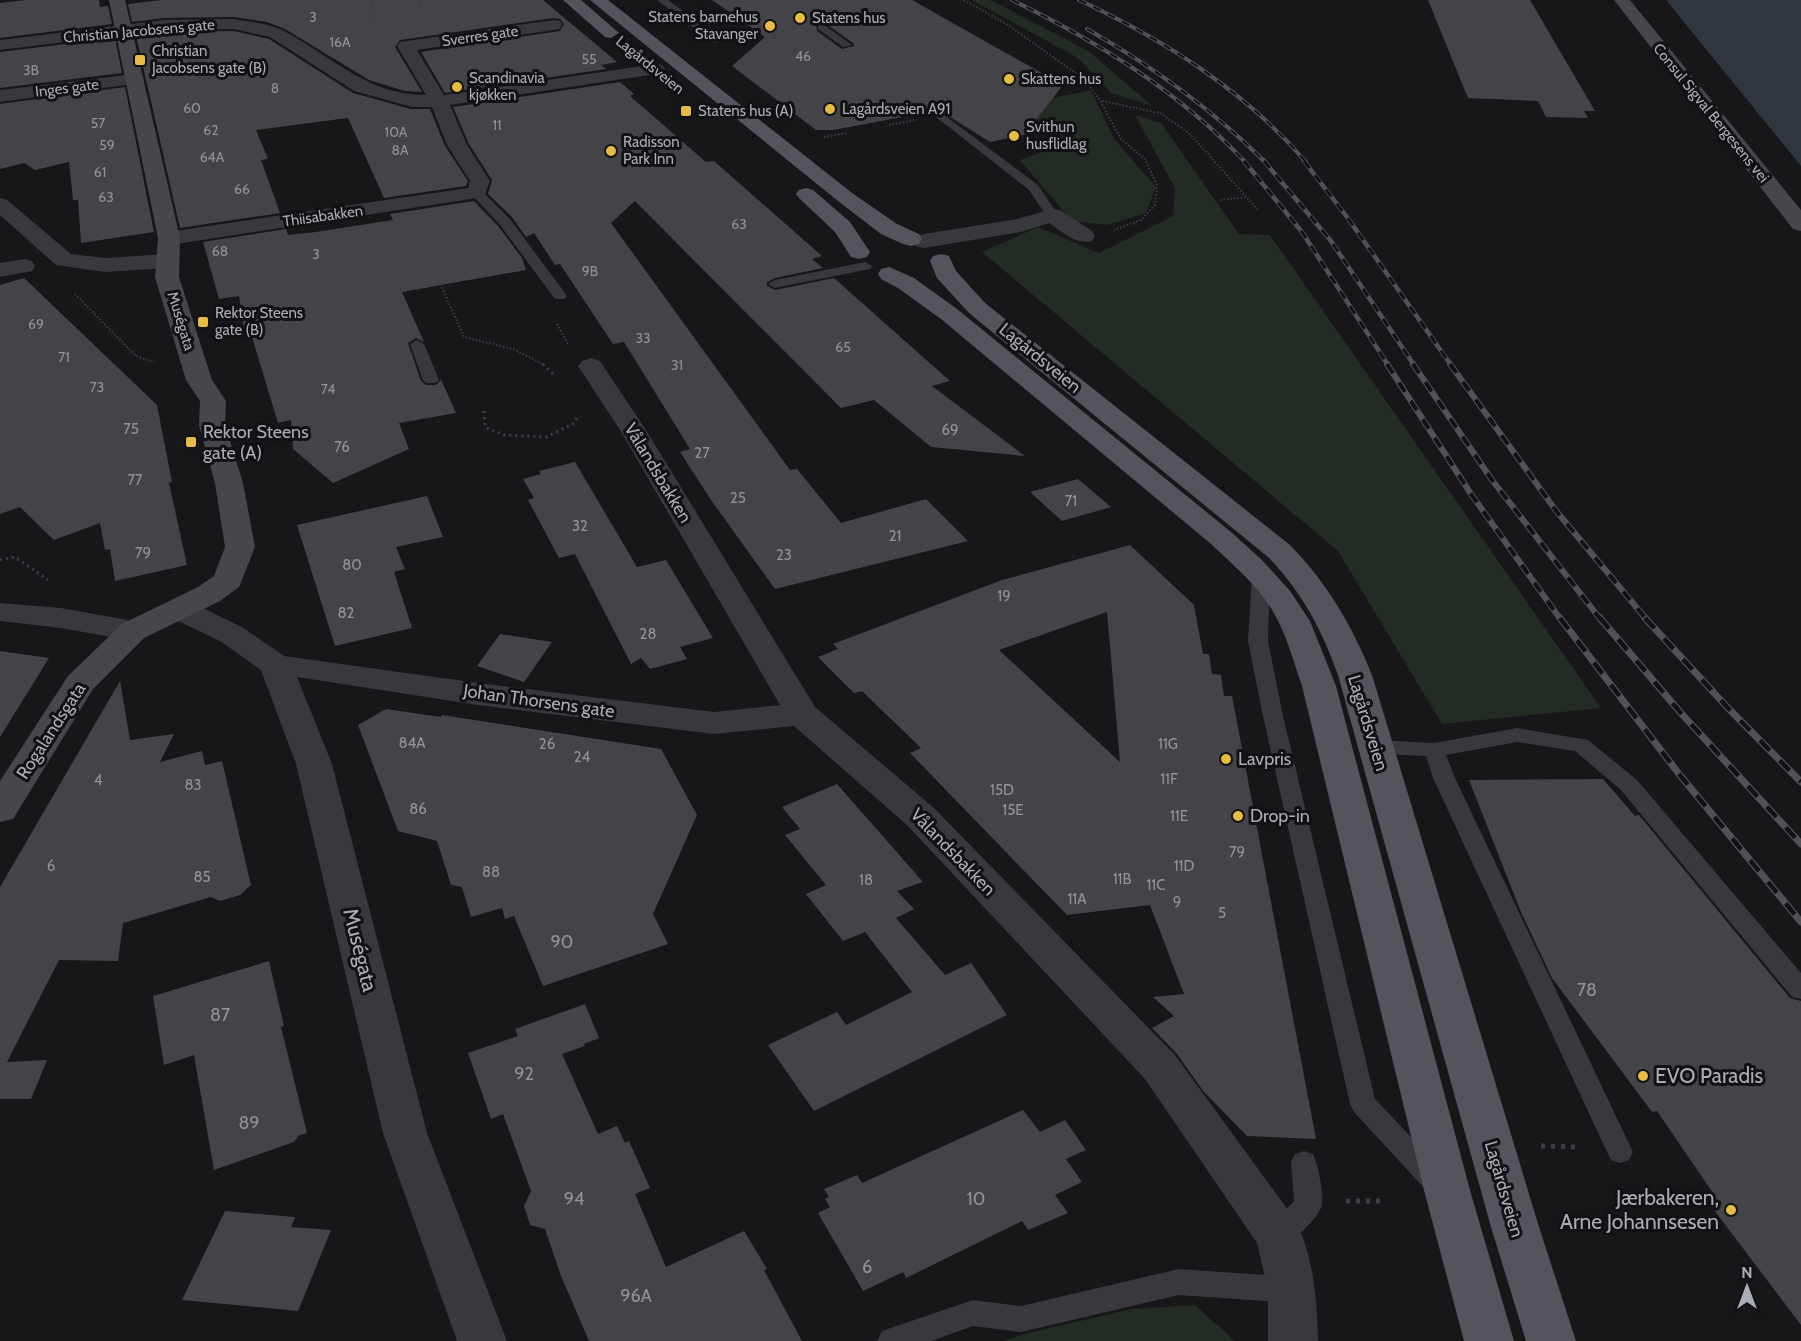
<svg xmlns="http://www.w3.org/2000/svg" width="1801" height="1341" viewBox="0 0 1801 1341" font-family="Cabin,sans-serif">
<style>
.green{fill:#232b25}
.water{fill:#30363e}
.building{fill:#444448;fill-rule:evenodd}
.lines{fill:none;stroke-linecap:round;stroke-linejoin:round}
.path-far2{stroke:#3e3f44;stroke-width:2;stroke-dasharray:1.5 2;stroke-linecap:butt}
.path-far1{stroke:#3e3f44;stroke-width:3;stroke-dasharray:2 4;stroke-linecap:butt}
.path{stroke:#3e3f44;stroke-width:5;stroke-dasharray:4 6;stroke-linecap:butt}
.lane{fill:#38383d;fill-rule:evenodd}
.street{fill:#38383d;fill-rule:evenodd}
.secondary{fill:#46474d;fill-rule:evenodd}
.primary{fill:#54555c;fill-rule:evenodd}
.rail-far3-casing{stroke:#515258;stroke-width:4}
.rail-far2-casing{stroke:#515258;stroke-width:4.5}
.rail-far1-casing{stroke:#515258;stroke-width:6}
.rail-casing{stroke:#515258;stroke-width:7}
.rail-far3{stroke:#121214;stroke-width:2;stroke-dasharray:8;stroke-linecap:butt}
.rail-far2{stroke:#121214;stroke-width:3;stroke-dasharray:9;stroke-linecap:butt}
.rail-far1{stroke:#121214;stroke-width:4;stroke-dasharray:11;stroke-linecap:butt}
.rail{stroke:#121214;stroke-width:4.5;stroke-dasharray:14;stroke-linecap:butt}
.poi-dot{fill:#e6bc42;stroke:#121214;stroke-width:2}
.labels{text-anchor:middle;stroke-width:6;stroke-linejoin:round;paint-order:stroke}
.far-number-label{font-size:14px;fill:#90939c}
.far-poi-label{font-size:15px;fill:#aaadb8;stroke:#121214;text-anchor:start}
.far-street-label{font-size:15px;fill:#aaadb8;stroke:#121214}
.number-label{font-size:15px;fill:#90939c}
.street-label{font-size:18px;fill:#aaadb8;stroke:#121214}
.poi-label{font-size:18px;fill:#aaadb8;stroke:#121214;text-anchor:start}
.near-number-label{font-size:18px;fill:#90939c}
.near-street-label{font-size:21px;fill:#aaadb8;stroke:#121214}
.near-poi-label{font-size:21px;fill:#aaadb8;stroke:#121214;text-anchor:start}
</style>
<rect width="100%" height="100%" fill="#171719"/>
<g class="green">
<polygon points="972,0 991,0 1090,52 1152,106 1111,93 1078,58"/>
<polygon points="1091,90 1114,139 1156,187 1146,213 1107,225 1072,221 1020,160 1066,143 1010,107"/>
<polygon points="1135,115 1161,123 1239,234 1270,235 1601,708 1442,724 1338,551 982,252 1038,227 1099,253 1173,216 1175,188"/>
<polygon points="1195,1305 1235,1341 1004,1341 1028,1333 1132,1309"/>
</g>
<polygon class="water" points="1666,0 1801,0 1801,166"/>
<g class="building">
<polygon points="26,0 99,0 100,7 108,6 112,24 0,38 0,3"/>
<polygon points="162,0 543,0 617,62 601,65 606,69 445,93 421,52 560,31 564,24 560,19 554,18 400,40 395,47 422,92 405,91 369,80 285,29 267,22 234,17 164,18 132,22 128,4"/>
<path d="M712 0H912L1063 85 1024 135 990 142 939 110 833 130H816L732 66 765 37ZM816 23H825L853 43 854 46 842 49 817 31Z"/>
<polygon points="1428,0 1530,0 1595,111 1584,111 1588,118 1546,117 1538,101 1468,98"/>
<polygon points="234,31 269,39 353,93 411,109 430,109 445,146 468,181 466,186 384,198 348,118 256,130 268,159 261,160 280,213 180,228 136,36 164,32"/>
<polygon points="115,38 122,73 0,88 0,52"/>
<polygon points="620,82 634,94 630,96 706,162 714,161 822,256 812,259 823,268 775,278 767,282 767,286 775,290 834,278 950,381 932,386 1025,456 931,447 874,400 841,408 635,201 611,223 790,470 797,469 841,523 926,499 968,541 775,589 711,500 680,452 690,449 624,342 613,344 560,264 555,265 534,233 526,237 512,217 488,194 492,180 469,144 453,107"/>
<polygon points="125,87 154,232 81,243 78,200 73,200 69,162 35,170 24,163 0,169 0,104"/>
<polygon points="474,201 498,226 522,258 526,270 402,292 424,342 416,338 408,343 421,381 426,385 436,385 441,380 439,375 456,413 399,423 409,449 333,483 293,449 291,420 278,423 249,327 244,328 239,296 219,299 203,242 286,229 288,235 316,232 393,220 390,214"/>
<polygon points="24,278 157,405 172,482 169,483 187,565 115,581 110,549 105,550 100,523 54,540 20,507 0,514 0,285"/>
<polygon points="575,462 637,567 666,560 713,638 680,647 687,659 650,669 641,658 631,664 575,554 559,558 528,500 534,498 523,479 541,474 539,471"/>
<polygon points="1078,479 1111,507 1062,521 1030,492"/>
<polygon points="427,496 443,537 396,547 405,569 394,572 412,628 335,646 297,525"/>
<path d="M1130 545 1194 605 1203 654H1209L1212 674 1221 675 1224 696H1232L1316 1139 1247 1136 1204 1092 1177 1054 1152 1028 1174 1016 1153 997 1184 994 1150 905 1067 915 910 753 921 748 862 691 854 693 818 657 838 649 833 644 1002 580ZM1107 612 1120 762 999 650Z"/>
<polygon points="500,634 552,642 524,682 477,666"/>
<polygon points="0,651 49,658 0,737"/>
<polygon points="120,681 130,740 174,734 160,762 202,751 205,765 222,761 251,885 240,895 220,901 211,897 123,923 118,961 59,960 7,1062 47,1060 31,1099 0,1099 0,887"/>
<polygon points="386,709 441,717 442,715 661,749 697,815 653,914 668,944 543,986 514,916 505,919 502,908 471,917 462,887 451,885 437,841 398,831 358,725"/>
<polygon points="1603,779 1635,816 1639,815 1790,998 1801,1001 1801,1325 1705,1198 1715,1196 1657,1111 1652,1112 1552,978 1521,912 1469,780"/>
<polygon points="837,784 923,882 897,891 914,909 896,918 945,975 971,963 1007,1015 814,1111 768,1045 837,1012 846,1025 912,992 865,932 843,941 806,894 826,885 785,835 800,829 782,807"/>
<polygon points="269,961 284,1026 281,1027 307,1133 298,1136 294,1142 214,1170 194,1055 164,1065 153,996"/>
<polygon points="585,1004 599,1038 584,1044 585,1046 562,1054 598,1134 617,1126 625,1143 629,1141 650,1188 635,1194 666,1267 744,1231 767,1269 764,1270 802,1341 589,1341 561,1276 545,1229 530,1225 524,1206 531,1191 503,1114 491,1119 468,1053 518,1036 515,1029"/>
<polygon points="1023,1110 1040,1132 1065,1120 1086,1150 1066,1159 1082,1182 1055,1195 1068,1213 1028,1230 1022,1221 906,1278 903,1272 863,1291 818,1213 830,1207 825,1199 829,1197 824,1189 857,1175 862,1183"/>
<polygon points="225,1211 295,1217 291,1227 331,1230 298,1311 182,1300"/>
</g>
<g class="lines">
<g class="path-far2">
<polyline points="372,0 370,16 378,28"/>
<polyline points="419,0 421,14"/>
<polyline points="964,0 1011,27 1085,80 1098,97 1121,139 1145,159 1157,185 1155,205 1141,220 1114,230"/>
<polyline points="1102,101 1160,113 1190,134 1258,210"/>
<polyline points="889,125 915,120"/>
<polyline points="824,137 847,133"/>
<polyline points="1220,200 1247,197"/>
<polyline points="439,281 464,337 513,349 545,365"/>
<polyline points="75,294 136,356 154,362"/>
<polyline points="557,324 568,344"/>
</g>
<g class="path-far1">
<polyline points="543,364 554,375"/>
<polyline points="484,411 485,427 504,435 546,437 575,423 578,414"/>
<polyline points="0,560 15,557 48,580"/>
</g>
<g class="path">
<polyline points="1541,1146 1576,1147"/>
<polyline points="1346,1201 1380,1201"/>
</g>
<g class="lane">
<polygon points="657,0 668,0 723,41 714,43"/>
<polygon points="818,25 824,25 852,45 843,47 818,29"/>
<polygon points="940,112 1038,185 1058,215 1056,218 1048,218 1029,190 936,117 936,113"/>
<polygon points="477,189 481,190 510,219 565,293 567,296 565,299 555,299 500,225 473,196 471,193 473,190"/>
<polygon points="865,262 872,266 870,269 775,288 768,284 775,280"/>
<polygon points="417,340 424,344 439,380 436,383 426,383 423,380 410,344"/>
<polygon points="1261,571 1267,572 1270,576 1268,641 1283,716 1375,1099 1445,1173 1449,1181 1445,1189 1435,1193 1425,1189 1354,1112 1350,1104 1263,716 1248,641 1252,576 1255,572"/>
<polygon points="1517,728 1588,740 1637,780 1801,973 1801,999 1792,997 1621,790 1575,751 1517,742 1446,755 1455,778 1633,1152 1629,1160 1620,1163 1611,1160 1607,1152 1433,778 1426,756 1376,754 1369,752 1366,747 1369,742 1376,740 1434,743"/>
<path d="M1304 1151 1313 1154C1318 1164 1324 1194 1322 1205 1319 1218 1291 1244 1279 1248L1269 1245 1265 1236 1269 1227 1294 1201 1291 1162 1295 1154Z"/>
<polygon points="1179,1269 1292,1277 1302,1281 1306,1290 1302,1299 1292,1303 1179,1295 1021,1332 973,1326 931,1341 877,1341 882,1331 973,1300 1021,1306"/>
</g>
<g class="street">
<path d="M234 19C250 22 270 23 284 31 333 57 367 95 426 95L397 46 400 42 554 20 560 21 562 25 560 29 417 50 444 95 656 64 662 65 665 69 662 73 656 74 450 105 467 145 490 181 484 197 169 245 161 243 158 238 161 233 468 188 470 181 447 145 432 107H412L354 91 270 37 234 29 164 30 0 50V40L164 20Z"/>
<polygon points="135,74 141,75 144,79 141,83 0,102 0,90"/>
<polygon points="0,198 7,200 71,254 105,258 167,254 175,256 178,261 175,266 167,268 105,272 56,265 0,215"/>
<path d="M1052 209 1060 210 1092 231 1095 236 1092 241C1075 245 1063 232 1049 223L1021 232 924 248 916 246 913 241 916 236 924 234 1017 219Z"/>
<polygon points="24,259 32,261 35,266 32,271 0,277 0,263"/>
<path d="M591 358 600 361 646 430 815 707 934 808 1175 1055 1296 1221C1314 1259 1317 1300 1318 1341H1268V1290L1257 1243 1145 1079 908 826 794 726 714 734 478 705 297 677 332 764 427 1133 507 1341H457L383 1133 296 764 261 670 220 641 168 616 163 609 168 602 179 600 190 602 242 627 284 656 478 683 714 712 780 705 620 430 578 366 582 361Z"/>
<polygon points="0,603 61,608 133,621 144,624 149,631 144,638 133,641 61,628 0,621"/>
</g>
<g class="secondary">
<polygon points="109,0 125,0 180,238 179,277 212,380 226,401 225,425 243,483 255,547 239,587 220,601 144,638 93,689 13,819 0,822 0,781 68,676 122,624 198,587 214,576 225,547 215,483 199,425 200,401 186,380 155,277 158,238"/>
<polygon points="1614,0 1630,0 1801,210 1801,231 1793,229"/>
</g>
<g class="primary">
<polygon points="563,0 581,0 619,33 611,38 605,37"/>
<polygon points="590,0 608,0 852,193 897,224 919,234 922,239 919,244 911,246 903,244 881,234 838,201"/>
<polygon points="806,188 813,190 850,222 870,252 867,257 859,259 851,257 835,232 799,198 796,194 799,190"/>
<path d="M941 254 949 256 956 271 985 303 1290 545C1327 583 1352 625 1372 675L1539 1227 1576 1341H1526L1491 1227 1338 675C1322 630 1302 592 1268 557L969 313 937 278 930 261 933 256Z"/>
<path d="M889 267 914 278 957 309 1231 532 1262 560 1290 591 1310 621 1336 686 1471 1194 1514 1341H1464L1425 1194 1302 686C1293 660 1286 632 1271 608 1256 584 1232 564 1211 544L941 319 898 288 881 279 878 274 881 269Z"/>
</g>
<g class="rail-far3-casing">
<g id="rail-far3">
<path d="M1012 0C1098 42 1180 92 1245 162"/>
<path d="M1079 0C1164 40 1244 90 1306 162"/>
<path d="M1087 29C1152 66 1212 109 1265 162"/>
</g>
</g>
<g class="rail-far2-casing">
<g id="rail-far2">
<polyline points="1244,161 1302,232 1388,365"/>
<polyline points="1264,161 1331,241 1414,365"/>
<polyline points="1304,161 1347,217 1451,365"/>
</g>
</g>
<g class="rail-far1-casing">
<g id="rail-far1">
<polyline points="1387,364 1471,494 1561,620"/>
<polyline points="1413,364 1492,480 1601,620"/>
<polyline points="1450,364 1557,512 1647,620"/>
</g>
</g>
<g class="rail-casing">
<g id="rail">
<polyline points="1560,618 1679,774 1801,922"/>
<polyline points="1600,618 1680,712 1801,844"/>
<polyline points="1645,618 1728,708 1801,782"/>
</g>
</g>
<use href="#rail-far3" class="rail-far3"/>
<use href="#rail-far2" class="rail-far2"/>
<use href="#rail-far1" class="rail-far1"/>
<use href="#rail" class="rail"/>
</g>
<g class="poi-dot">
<circle cx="800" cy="18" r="6"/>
<circle cx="770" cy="26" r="6"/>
<rect x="134" y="54" width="12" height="12" rx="3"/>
<circle cx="1009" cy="79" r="6"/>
<circle cx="457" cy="87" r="6"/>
<circle cx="830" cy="109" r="6"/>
<rect x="680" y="105" width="12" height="12" rx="3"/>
<circle cx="1014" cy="136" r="6"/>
<circle cx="611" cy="151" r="6"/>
<rect x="197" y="316" width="12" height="12" rx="3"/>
<rect x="185" y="436" width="12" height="12" rx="3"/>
<circle cx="1226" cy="759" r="6"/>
<circle cx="1238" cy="816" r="6"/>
<circle cx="1643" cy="1076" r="6"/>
<circle cx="1731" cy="1210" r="6"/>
</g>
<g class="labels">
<g class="far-number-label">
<text x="313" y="22">3</text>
<text x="340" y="47">16A</text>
<text x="803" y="61">46</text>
<text x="589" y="64">55</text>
<text x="31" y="75">3B</text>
<text x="275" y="93">8</text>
<text x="192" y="113">60</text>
<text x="98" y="128">57</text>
<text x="497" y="130">11</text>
<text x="211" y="135">62</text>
<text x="396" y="137">10A</text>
<text x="107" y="150">59</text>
<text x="400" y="155">8A</text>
<text x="212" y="162">64A</text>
<text x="100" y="177">61</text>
<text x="242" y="194">66</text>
<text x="106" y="202">63</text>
<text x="739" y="229">63</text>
<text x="220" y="256">68</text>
<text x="316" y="259">3</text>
<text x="590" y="276">9B</text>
<text x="36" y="329">69</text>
<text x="643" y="343">33</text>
<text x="843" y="352">65</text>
<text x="64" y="362">71</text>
<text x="677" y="370">31</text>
<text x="97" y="392">73</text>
<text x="328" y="394">74</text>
</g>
<g class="far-poi-label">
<text x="758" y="22" text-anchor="end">Statens barnehus<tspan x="758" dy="17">Stavanger</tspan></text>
<text x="812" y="23">Statens hus</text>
<text x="152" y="56">Christian<tspan x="152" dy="17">Jacobsens gate (B)</tspan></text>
<text x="469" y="83">Scandinavia<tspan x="469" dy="17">kjøkken</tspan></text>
<text x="1021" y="84">Skattens hus</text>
<text x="842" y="114">Lagårdsveien A91</text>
<text x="698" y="116">Statens hus (A)</text>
<text x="1026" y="132">Svithun<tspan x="1026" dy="17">husflidlag</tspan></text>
<text x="623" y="147">Radisson<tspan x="623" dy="17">Park Inn</tspan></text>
<text x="215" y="318">Rektor Steens<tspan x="215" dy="17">gate (B)</tspan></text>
</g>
<g class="far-street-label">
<text transform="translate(139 31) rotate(-5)" y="5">Christian Jacobsens gate</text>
<text transform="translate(480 36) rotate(-8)" y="5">Sverres gate</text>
<text transform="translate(650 65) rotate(39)" y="5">Lagårdsveien</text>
<text transform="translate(67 88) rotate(-7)" y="5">Inges gate</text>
<text transform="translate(1711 113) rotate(51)" y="5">Consul Sigval Bergesens vei</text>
<text transform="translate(323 216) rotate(-8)" y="5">Thiisabakken</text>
<text transform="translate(181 321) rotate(73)" y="5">Muségata</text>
</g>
<g class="number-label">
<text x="131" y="434">75</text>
<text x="950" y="435">69</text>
<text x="342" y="452">76</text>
<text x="702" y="458">27</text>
<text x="135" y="485">77</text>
<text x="738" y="503">25</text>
<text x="1071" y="506">71</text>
<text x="580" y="531">32</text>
<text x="895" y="541">21</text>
<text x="143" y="558">79</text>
<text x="784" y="560">23</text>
<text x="352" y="570">80</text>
<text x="1004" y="601">19</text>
<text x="346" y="618">82</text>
<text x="648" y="639">28</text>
<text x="412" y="748">84A</text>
<text x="547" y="749">26</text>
<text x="1168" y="749">11G</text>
<text x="582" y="762">24</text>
<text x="1169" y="784">11F</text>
<text x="98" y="785">4</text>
<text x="193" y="790">83</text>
<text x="1002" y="795">15D</text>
<text x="418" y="814">86</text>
<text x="1013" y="815">15E</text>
<text x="1179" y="821">11E</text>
<text x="1237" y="857">79</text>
<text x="51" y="871">6</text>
<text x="1184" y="871">11D</text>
<text x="491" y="877">88</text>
<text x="202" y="882">85</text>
<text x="1122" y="884">11B</text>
<text x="866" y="885">18</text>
<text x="1156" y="890">11C</text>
<text x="1077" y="904">11A</text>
<text x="1177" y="907">9</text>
<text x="1222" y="918">5</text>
</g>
<g class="street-label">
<text transform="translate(1040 358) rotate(39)" y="6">Lagårdsveien</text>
<text transform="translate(658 473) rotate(59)" y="6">Vålandsbakken</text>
<text transform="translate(539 701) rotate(8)" y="6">Johan Thorsens gate</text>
<text transform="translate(1368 723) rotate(73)" y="6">Lagårdsveien</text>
<text transform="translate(51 731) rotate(-57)" y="6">Rogalandsgata</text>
<text transform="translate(953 852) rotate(46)" y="6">Vålandsbakken</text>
<text transform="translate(1504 1189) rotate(74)" y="6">Lagårdsveien</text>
</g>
<g class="poi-label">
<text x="203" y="438">Rektor Steens<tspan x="203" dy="21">gate (A)</tspan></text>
<text x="1238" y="765">Lavpris</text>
<text x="1250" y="822">Drop-in</text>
</g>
<g class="near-number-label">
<text x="562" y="948">90</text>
<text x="1587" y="996">78</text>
<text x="220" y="1021">87</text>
<text x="524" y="1080">92</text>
<text x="249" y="1129">89</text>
<text x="574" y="1205">94</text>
<text x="976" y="1205">10</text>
<text x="867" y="1273">6</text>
<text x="636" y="1302">96A</text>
</g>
<g class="near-street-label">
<text transform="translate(360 950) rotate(76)" y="7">Muségata</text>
</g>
<g class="near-poi-label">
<text x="1655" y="1083">EVO Paradis</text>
<text x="1719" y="1205" text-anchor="end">Jærbakeren,<tspan x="1719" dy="24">Arne Johannsesen</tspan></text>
</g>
</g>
<g transform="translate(1747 1287)" stroke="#121214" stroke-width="4.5" paint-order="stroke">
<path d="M0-4.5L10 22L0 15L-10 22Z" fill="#aaadb8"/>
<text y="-9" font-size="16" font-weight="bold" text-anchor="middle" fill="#aaadb8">N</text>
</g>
</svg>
